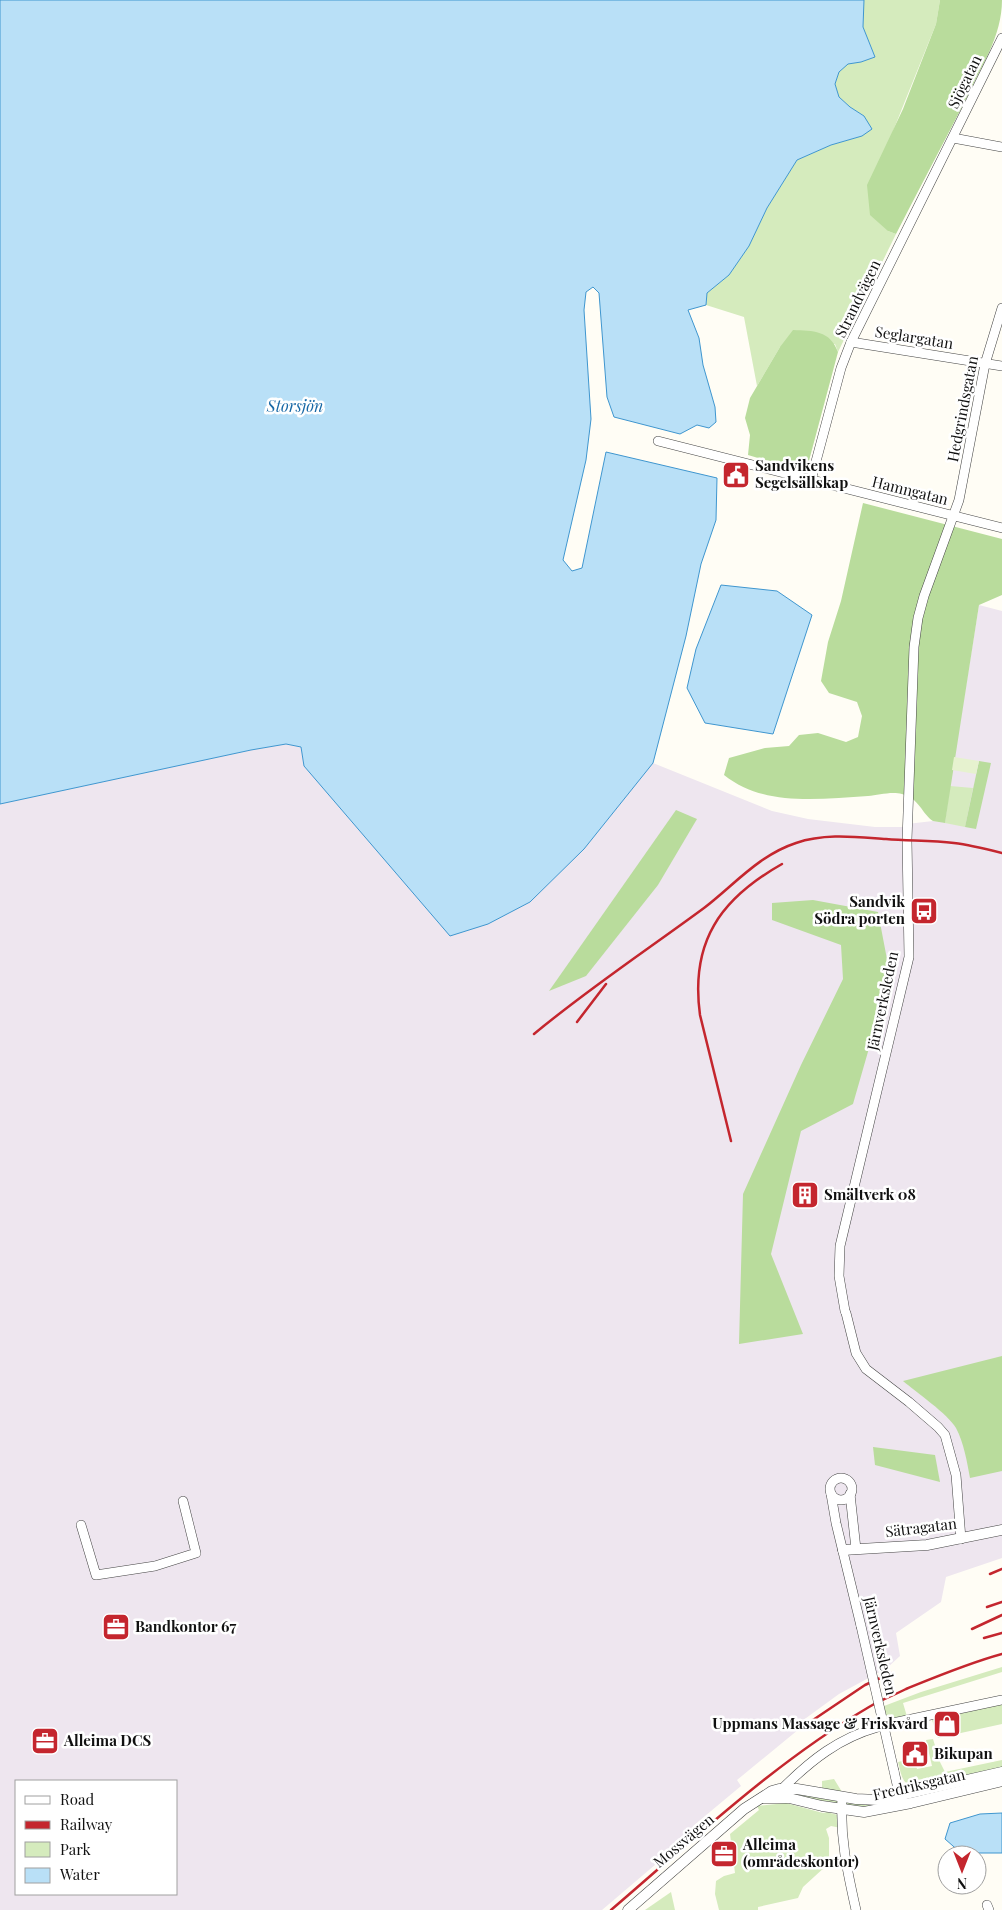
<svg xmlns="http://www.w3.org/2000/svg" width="1002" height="1910" viewBox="0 0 1002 1910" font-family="'Playfair Display',serif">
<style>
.industrial{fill:#eee6ef;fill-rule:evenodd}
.green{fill:#d5ebbd}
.forest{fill:#b9dc9c}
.pitch{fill:#e6f2cf}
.water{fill:#b9e0f7;stroke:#3f96cf}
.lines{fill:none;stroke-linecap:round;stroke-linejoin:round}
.minor-casing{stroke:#444;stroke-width:10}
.tertiary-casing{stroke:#444;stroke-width:11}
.minor{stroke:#fff;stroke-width:9}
.tertiary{stroke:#fff;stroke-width:10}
.rail{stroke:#c4262e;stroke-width:2.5}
.minor-bridge-casing{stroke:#444;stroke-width:10;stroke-linecap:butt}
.minor-bridge{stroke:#fff;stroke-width:9}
.labels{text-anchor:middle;stroke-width:5;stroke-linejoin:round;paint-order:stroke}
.street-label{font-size:15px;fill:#111;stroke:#fff}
.poi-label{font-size:15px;font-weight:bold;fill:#111;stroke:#fff;text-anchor:start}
.water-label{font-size:16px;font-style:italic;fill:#1768a6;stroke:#fff}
</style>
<rect width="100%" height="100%" fill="#fffdf5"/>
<path class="industrial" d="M979 605 1002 611V1558L946 1577 941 1602 896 1633 900 1656 887 1668 839 1694 802 1721 804 1725 737 1780 741 1786 693 1826 696 1830 602 1910H0V804L251 750 286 744 301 747 304 766 351 819 584 849 653 763 772 811 808 819 875 827H907V824L933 821 944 822ZM16 1781H176V1894H16Z"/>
<g class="green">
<polygon points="864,0 940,0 936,24 893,131 888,231 896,234 838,352 835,344 780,347 757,386 744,317 706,305 707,293 729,275 749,246 767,208 797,160 831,145 862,136 864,116 850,107 839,97 835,84 839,72 848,63 861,62 875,57 863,27"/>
<polygon points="950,786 973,788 965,827 945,823"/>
<polygon points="1002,1667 1002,1672 903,1703 908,1720 888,1724 884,1706 921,1692"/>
<polygon points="1002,1704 1002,1724 938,1738 932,1720"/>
<path d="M933 1739 940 1762 945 1772 1002 1760V1768L920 1787C902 1787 902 1777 898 1762L914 1758 917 1769 932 1766 926 1740Z"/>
<polygon points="834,1779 842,1792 885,1799 864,1812 772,1791 822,1793 822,1781"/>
<polygon points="786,1803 823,1813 827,1812 841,1816 841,1828 831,1826 826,1829 829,1838 829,1856 826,1866 803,1887 798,1898 758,1907 758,1910 719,1910 715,1894 716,1881 724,1876 735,1873 730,1834 759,1810 757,1806"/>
<polygon points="671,1892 675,1910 645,1910"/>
</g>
<g class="forest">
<path d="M940 0H1002C1002 36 981 67 966 99 943 144 919 189 896 234L888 231 870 215 867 185 903 109 936 24Z"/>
<path d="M793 330C813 331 830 330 838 352L806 472 748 455 750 435 745 418 750 398 780 347Z"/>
<path d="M863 503 1002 539V595L979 605 945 823C942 822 936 822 933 821 923 815 919 798 902 794 892 791 878 795 868 796 819 799 764 807 724 775L729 758 765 748 789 746 799 735 818 733 846 742 858 737 862 716 857 702 829 693 821 681 828 642 841 601Z"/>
<polygon points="979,761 991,763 976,829 965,827"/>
<polygon points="676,810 697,819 658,885 586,976 549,991"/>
<polygon points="813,900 878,912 890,975 853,1104 801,1131 771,1254 803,1334 739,1344 743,1194 801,1065 843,979 841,945 772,920 772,903"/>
<path d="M1002 1356V1471L970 1478C967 1462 964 1443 956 1428 948 1414 916 1392 903 1381Z"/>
<polygon points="873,1447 935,1455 940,1482 875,1465"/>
</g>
<polygon class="pitch" points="954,757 979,761 976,774 952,770"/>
<g class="water">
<polygon points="0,0 864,0 863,27 875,57 861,62 848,64 839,72 835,84 839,97 850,107 864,116 872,129 862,136 831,145 797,160 767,208 749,246 729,275 707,293 706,305 688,310 699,338 703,365 715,407 716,422 709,428 697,425 680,434 614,417 607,397 599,293 593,287 586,292 584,310 591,419 586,460 563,560 572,571 582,568 606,452 717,478 716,520 701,564 686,636 653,763 584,849 530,902 488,924 450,936 304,766 301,747 286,744 251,750 0,804"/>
<polygon points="721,585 777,591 812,615 773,734 705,723 687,688 696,649"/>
<polygon points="1002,1813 1002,1853 961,1853 945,1839 950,1823 980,1814"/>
</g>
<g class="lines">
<g class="minor-casing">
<g id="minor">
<polyline points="953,138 1002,147"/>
<polyline points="851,342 1002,366"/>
<polyline points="658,441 1002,528"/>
<polyline points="811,480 841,368 851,342 1002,38"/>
<polyline points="845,1311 839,1276 840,1246 909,957 907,840 914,647 918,618 924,596 959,500 985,364 1002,308"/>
<polyline points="846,1313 856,1353 866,1369 909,1402 938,1427 945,1435 956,1475 961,1539"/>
<circle cx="841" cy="1489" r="11"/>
<polyline points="831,1494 836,1523 861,1626"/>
<polyline points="850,1494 856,1549"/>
<polyline points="81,1525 96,1575 155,1566 196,1553 183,1501"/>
<polyline points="888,1724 1002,1700"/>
<polyline points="894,1771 901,1802"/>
<path d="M782 1789C811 1760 839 1738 878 1727"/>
<path d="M842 1797C840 1839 847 1870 856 1910"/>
<polyline points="987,1905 989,1910"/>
</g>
</g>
<g class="tertiary-casing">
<g id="tertiary">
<polyline points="843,1550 927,1545 1002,1530"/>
<polyline points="762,1798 789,1798 822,1806 864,1812 911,1803 1002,1781"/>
<polyline points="628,1910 744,1809 772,1791 779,1789 797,1789 856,1799 879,1800 1002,1772"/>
</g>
</g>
<use href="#minor" class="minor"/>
<use href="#tertiary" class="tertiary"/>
<g class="rail">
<polyline points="577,1022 606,984"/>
<path d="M534 1034C588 989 647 950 704 908 734 885 759 855 796 843 825 833 856 837 886 839 909 841 931 840 954 843 970 845 986 849 1002 853"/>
<path d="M731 1141 700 1015C690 942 720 899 782 864"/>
<polyline points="990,1574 1002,1569"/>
<polyline points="987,1607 1002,1602"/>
<polyline points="972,1629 1002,1615"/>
<polyline points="984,1638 1002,1633"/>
<polyline points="810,1722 865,1685 891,1673"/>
<path d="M611 1910C694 1839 774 1763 869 1707 881 1700 894 1695 906 1689 938 1676 969 1663 1002 1654"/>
</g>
<g class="minor-bridge-casing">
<polyline id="minor-bridge" points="861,1626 894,1771"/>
</g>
<use href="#minor-bridge" class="minor-bridge"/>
</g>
<defs>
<g id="civic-square" transform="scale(1.4375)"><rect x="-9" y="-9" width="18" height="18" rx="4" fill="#c4262e" stroke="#fff"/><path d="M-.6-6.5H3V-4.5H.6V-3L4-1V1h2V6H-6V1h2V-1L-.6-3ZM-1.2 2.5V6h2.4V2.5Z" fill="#fff"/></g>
<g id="bus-square" transform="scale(1.4375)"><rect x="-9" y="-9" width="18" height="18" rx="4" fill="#c4262e" stroke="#fff"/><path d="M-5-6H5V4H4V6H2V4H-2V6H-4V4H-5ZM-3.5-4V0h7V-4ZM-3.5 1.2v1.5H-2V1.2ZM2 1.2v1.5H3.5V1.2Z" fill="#fff"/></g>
<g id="building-square" transform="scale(1.4375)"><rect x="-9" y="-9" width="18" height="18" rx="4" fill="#c4262e" stroke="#fff"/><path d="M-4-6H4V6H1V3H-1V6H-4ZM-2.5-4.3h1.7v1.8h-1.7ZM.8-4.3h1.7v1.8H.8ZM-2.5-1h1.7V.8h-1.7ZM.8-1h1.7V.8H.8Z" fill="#fff"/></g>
<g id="office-square" transform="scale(1.4375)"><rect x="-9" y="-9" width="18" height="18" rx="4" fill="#c4262e" stroke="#fff"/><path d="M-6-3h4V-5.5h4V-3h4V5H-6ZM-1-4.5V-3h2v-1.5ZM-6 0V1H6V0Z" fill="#fff"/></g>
<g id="shop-square" transform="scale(1.4375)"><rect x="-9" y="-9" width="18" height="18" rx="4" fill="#c4262e" stroke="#fff"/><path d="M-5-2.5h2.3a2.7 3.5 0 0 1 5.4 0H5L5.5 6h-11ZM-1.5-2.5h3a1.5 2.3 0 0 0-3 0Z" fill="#fff"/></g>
</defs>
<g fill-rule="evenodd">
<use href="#civic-square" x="736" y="475"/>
<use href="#bus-square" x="924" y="911"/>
<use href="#building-square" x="805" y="1195"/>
<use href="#office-square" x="116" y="1627"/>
<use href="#shop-square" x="947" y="1724"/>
<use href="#office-square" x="45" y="1741"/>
<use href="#civic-square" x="915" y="1754"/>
<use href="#office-square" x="724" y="1854"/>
</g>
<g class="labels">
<g class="street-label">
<text transform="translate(965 82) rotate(-64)" y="5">Sjögatan</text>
<text transform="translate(858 299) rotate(-64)" y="5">Strandvägen</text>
<text transform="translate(914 338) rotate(9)" y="5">Seglargatan</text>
<text transform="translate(963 409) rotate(-79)" y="5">Hedgrindsgatan</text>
<text transform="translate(910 491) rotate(14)" y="5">Hamngatan</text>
<text transform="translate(883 1001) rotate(-78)" y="5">Järnverksleden</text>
<text transform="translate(921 1528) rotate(-7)" y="5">Sätragatan</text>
<text transform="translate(880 1646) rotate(77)" y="5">Järnverksleden</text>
<text transform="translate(919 1785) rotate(-13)" y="5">Fredriksgatan</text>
<text transform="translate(684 1841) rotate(-40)" y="5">Mossvägen</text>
</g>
<g class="poi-label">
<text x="755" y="471">Sandvikens<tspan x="755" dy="17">Segelsällskap</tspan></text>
<text x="905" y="907" text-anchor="end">Sandvik<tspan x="905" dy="17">Södra porten</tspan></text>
<text x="824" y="1200">Smältverk 08</text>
<text x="135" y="1632">Bandkontor 67</text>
<text x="928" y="1729" text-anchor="end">Uppmans Massage &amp; Friskvård</text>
<text x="64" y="1746">Alleima DCS</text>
<text x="934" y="1759">Bikupan</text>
<text x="743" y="1850">Alleima<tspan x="743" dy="17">(områdeskontor)</tspan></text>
</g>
<g class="water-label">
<text x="295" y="412">Storsjön</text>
</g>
</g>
<rect x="15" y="1780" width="162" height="115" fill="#ffffff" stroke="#a0a0a0"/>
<rect x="25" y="1796" width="25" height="8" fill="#ffffff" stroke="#a0a0a0"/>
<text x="60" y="1805" font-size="15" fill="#111111">Road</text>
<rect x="25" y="1821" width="25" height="8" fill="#c4262e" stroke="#a0a0a0"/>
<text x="60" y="1830" font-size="15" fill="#111111">Railway</text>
<rect x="25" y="1842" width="25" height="15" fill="#d5ebbd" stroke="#a0a0a0"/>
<text x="60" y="1855" font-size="15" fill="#111111">Park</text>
<rect x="25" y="1868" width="25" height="15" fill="#b9e0f7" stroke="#a0a0a0"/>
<text x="60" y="1880" font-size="15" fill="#111111">Water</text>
<g transform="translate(962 1870) rotate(180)"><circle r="24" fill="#ffffff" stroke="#a0a0a0"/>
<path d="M0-4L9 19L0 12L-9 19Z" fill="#c4262e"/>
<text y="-8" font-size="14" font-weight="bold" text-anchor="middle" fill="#111111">N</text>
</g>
</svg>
